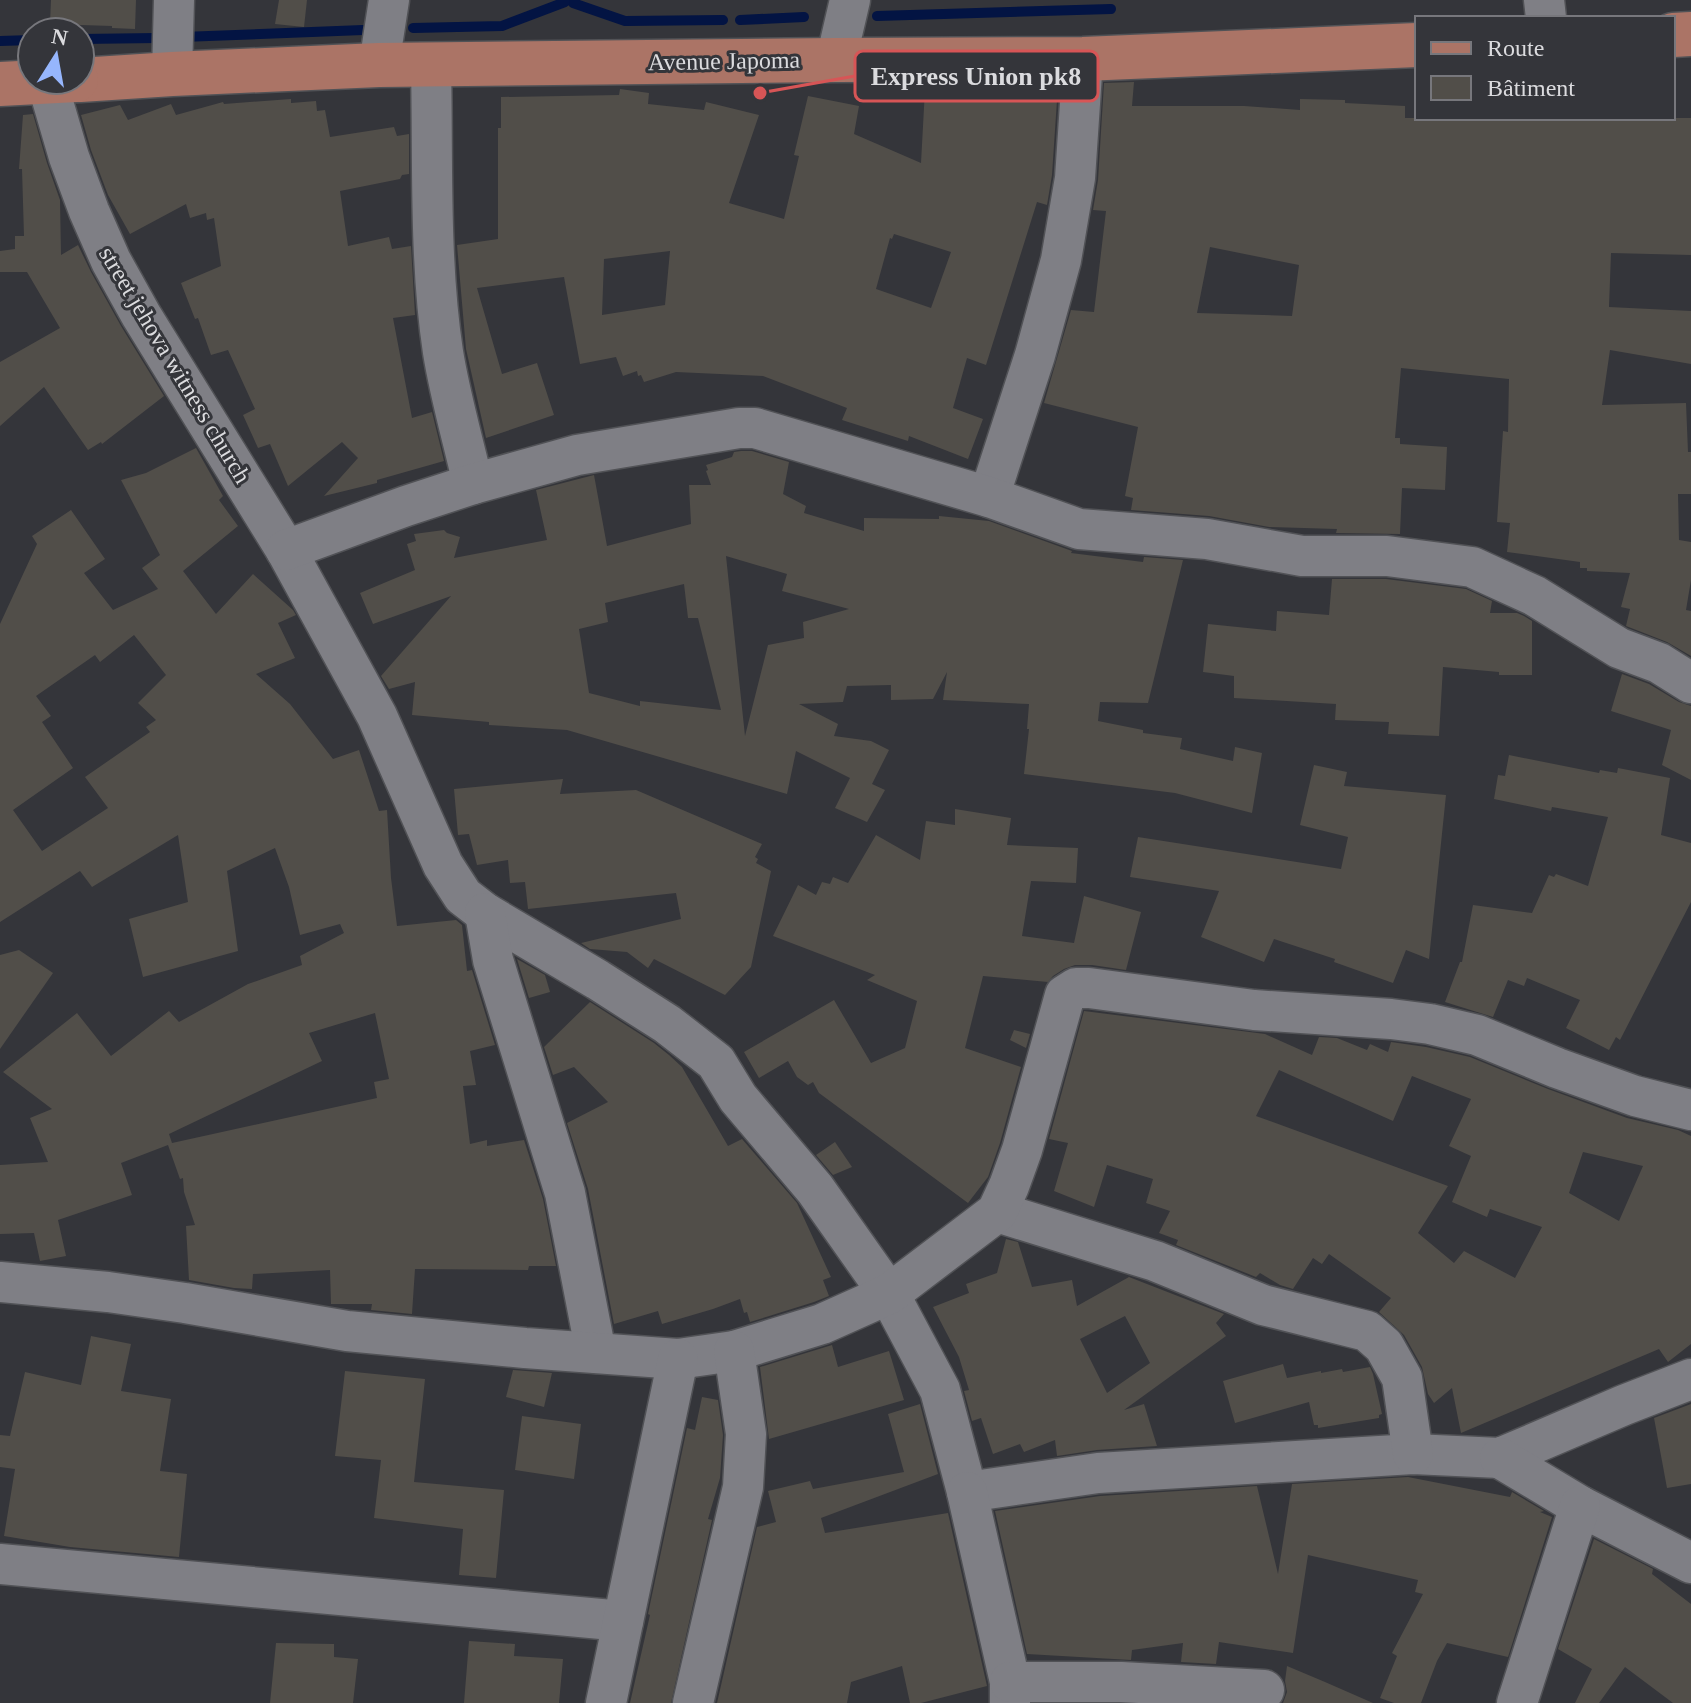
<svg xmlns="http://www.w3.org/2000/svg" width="1691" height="1703" viewBox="0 0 1691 1703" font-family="Georgia,serif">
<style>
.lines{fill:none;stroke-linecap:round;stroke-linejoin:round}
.stream{stroke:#031443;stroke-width:10}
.building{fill:#514e49;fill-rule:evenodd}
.minor-casing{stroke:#515256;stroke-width:43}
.major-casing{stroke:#515256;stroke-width:47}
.minor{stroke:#7f7f85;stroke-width:40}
.major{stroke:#ab7466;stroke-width:44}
.labels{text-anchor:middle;stroke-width:6;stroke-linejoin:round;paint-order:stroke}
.street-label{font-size:24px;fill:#dbdbde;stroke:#34353a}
.leader{fill:none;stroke:#d75556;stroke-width:3}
.callout-dot{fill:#d75556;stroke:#34353a;stroke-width:3}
.callout{fill:#34353a;stroke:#d75556;stroke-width:3}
.callout-label{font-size:26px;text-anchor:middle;font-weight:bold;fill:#dbdbde}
</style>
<rect width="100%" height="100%" fill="#34353a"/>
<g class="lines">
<g class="stream">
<polyline points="573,3 625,21 723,20"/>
<polyline points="877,16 1111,9"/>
<polyline points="740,20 804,17"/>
<polyline points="413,28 502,26 565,2"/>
<polyline points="182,37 363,30"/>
<polyline points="80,39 157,38"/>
<polyline points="0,41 32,40"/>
</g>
</g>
<g class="building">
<polygon points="51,0 136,0 135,29 112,28 112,26 50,24"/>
<polygon points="279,0 307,0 304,27 275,24"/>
<path d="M1134 82 1132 106H1244L1300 110V99L1345 100V103L1405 106V118H1691V255L1611 253 1609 307 1691 311V364L1610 350 1602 405 1686 403 1688 452H1691V494H1678L1679 540 1691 542V580L1686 610 1691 611V656L1667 642 1626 626 1630 609 1621 607 1630 573 1587 571V568H1580V562L1507 552 1510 523 1497 522 1503 431 1508 432 1509 379 1401 368 1395 438H1400V444L1447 447 1445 490 1402 488 1400 534 1336 533 1337 529 1269 527 1209 516 1131 510 1133 498 1125 496 1138 427 1044 403 1071 310 1094 312 1106 211 1093 210 1098 180 1104 83ZM1210 247 1299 265 1292 316 1197 313Z"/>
<path d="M620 89 649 93 648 104 704 110 706 102 759 115 729 203 784 219 799 156 794 155 808 96 859 106 854 134 921 163 925 89 1008 96 1007 100H1057L1052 175 1047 205 1037 202 986 365 967 358 953 408 983 419 968 459 909 436 908 441 842 420 847 408 763 376 676 372 644 382 641 375 638 376 637 371 623 376 616 357 580 364 564 277 477 288 502 374 537 363 554 415 486 438 466 349 457 245 498 239V128H501V97L619 95ZM894 234 951 252 931 308 876 289 890 238 892 239ZM670 251 665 305 602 315 604 259Z"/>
<polygon points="291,99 291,103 316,101 317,111 325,110 330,137 394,127 397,136 409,134 409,174 402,175 400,179 340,191 348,246 389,237 392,249 411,246 415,315 393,318 412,418 432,412 444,461 377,480 377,483 324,496 358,458 342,442 288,486 270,444 258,448 243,415 255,409 228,350 211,355 198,318 195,319 181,283 221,266 214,218 207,220 206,213 190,218 186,204 130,234 108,195 91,150 81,115 120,105 128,120 171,104 176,115 223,102 224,104"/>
<polygon points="33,114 47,163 60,200 61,255 78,245 91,272 121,326 164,396 102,444 101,442 88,450 44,387 0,426 0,362 60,328 27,272 0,272 0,251 15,249 15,236 24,236 22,169 19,169 23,115"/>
<path d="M196 448 223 496 219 500 238 526 183 571 216 614 253 574 293 610 296 615 278 623 295 658 256 674 290 704 333 759 359 750 379 811 387 810 391 878 397 926 456 920 462 925 467 971 472 970 495 1045 470 1051 476 1085 463 1086 470 1144 487 1140V1146L524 1140 543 1199 556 1266H529L528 1270 415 1269 412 1314 371 1310 372 1304H331L330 1270 253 1274 252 1289 234 1288 189 1280 186 1226 195 1225 184 1192 183 1178 180 1179 168 1145 121 1163 132 1195 58 1220 66 1256 40 1261 34 1233 0 1234V1165L48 1162 30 1118 52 1109 3 1072 77 1013 111 1056 169 1011 179 1022 248 984 302 965 300 956 344 933 340 924 300 935 289 887 275 848 227 871 238 951 143 977 129 919 188 902 178 835 92 887 80 871 0 922V624L37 544 32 536 71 510 105 559 84 573 113 610 158 589 142 568 160 555 121 480 146 473ZM134 635 166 675 138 703 156 720 146 727 150 732 85 777 108 808 42 851 13 810 73 768 42 722 51 716 36 696 95 655 100 662ZM375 1013 389 1079 374 1082 377 1098 172 1143 169 1134 322 1061 309 1033Z"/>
<path d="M741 451H752L789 462 783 494 806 506 804 513 864 531V518L939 519V516L989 521 1072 551 1071 553 1143 562 1144 557 1183 560 1148 703 1100 702 1098 721 1143 730V733L1182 738 1180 749 1233 761 1235 747 1262 753 1252 813 1175 793 1024 774 1029 729H1027L1029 704 943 700 947 672 933 699 891 700V685L847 686 843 702 799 704 838 724 834 736 871 741 889 750 872 784 885 790 867 822 835 808 850 778 796 751 787 794 567 730 489 725V722L412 715 415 682 389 689 381 676 451 596 373 624 360 593 415 570 407 544 416 541 414 534 444 530 447 533 460 537 454 558 547 540 536 490 594 475 607 546 691 524 689 485H711L706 471 708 470 706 465 732 457 734 452ZM726 556 787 574 782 591 849 609 803 622 804 638 768 645 745 736ZM684 584 688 618H698L721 710 640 701V706L589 693 579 629 608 622 605 603Z"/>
<polygon points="1332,579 1386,579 1466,589 1492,601 1490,613 1517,613 1524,616 1532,621 1532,675 1499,675 1499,672 1443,667 1439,736 1388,734 1389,722 1335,720 1336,704 1234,698 1234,676 1203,672 1208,624 1276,631 1277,611 1329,615"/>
<polygon points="1622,674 1649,684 1679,702 1691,706 1691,780 1662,765 1671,730 1611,711"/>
<polygon points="1509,755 1599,773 1600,770 1617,773 1618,768 1670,778 1661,835 1691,843 1691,902 1620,1040 1616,1037 1609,1050 1566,1028 1580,1000 1527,978 1524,986 1508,980 1493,1017 1445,1002 1460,962 1462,962 1473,905 1532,913 1549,875 1554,877 1556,874 1588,886 1608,817 1552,807 1551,811 1494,799 1498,775 1505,776"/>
<polygon points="1314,765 1347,772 1344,786 1446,795 1429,959 1406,950 1393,983 1334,962 1335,959 1274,939 1264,962 1201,937 1219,891 1130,877 1138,837 1341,869 1348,837 1300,825"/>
<polygon points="563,779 560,794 636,790 762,844 755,857 758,859 756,863 771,871 751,967 725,995 654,959 648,968 627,952 590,949 581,943 681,919 676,893 528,909 525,882 510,883 508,860 477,865 469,834 458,835 454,789"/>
<polygon points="955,809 1011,818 1007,845 1078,848 1076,883 1031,881 1022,936 1074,943 1084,896 1141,912 1126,970 1092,965 1075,965 1064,969 1053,976 1048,982 983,976 965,1048 1021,1067 1000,1143 988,1177 968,1203 819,1093 813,1082 808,1085 797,1077 788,1061 759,1078 744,1052 834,1000 871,1063 905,1048 917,1001 867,980 875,975 773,936 798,885 816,895 822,882 830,884 833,877 848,883 876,835 920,860 926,821 955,825"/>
<polygon points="19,950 53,973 0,1049 0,955"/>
<polygon points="517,959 545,975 550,992 529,998"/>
<polygon points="590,1002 654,1043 669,1055 682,1067 728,1146 742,1139 797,1203 831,1277 823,1280 829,1296 814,1302 750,1322 747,1312 744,1313 740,1299 713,1309 662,1324 658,1311 614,1324 588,1189 567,1123 608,1102 574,1067 553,1075 544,1047"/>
<path d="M1084 1011 1265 1034 1312 1055 1319 1037 1337 1038 1367 1050 1370 1044 1388 1052 1391 1042 1426 1047 1470 1057 1548 1089 1627 1118 1678 1130 1691 1136V1344L1668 1362 1659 1349 1461 1433 1452 1388 1434 1403 1428 1394 1422 1367 1404 1335 1379 1312 1391 1298 1329 1254 1322 1264 1313 1258 1293 1289 1280 1285 1260 1273 1256 1277 1176 1245 1178 1240 1159 1233 1170 1211 1146 1203 1153 1179 1107 1165 1094 1207 1054 1191 1068 1143 1049 1139ZM1279 1070 1393 1121 1412 1076 1471 1099 1449 1146 1471 1156 1452 1202 1487 1217 1490 1209 1542 1227 1515 1278 1464 1251 1454 1263 1418 1233 1448 1186 1256 1116ZM1583 1152 1643 1166 1619 1221 1569 1193Z"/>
<polygon points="1014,1030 1030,1034 1026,1048 1010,1040"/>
<polygon points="835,1142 852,1167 833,1175 816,1155"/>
<path d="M1006 1239 1018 1242 1032 1287 1072 1280 1077 1306 1129 1277 1224 1314 1216 1323 1226 1336 1124 1410 1144 1404 1157 1446 1097 1450 1057 1456 1055 1440 1024 1452 1020 1444 993 1454 981 1418 972 1421 964 1391 969 1390 959 1357 933 1307 969 1293 966 1284 997 1273ZM1125 1316 1150 1363 1107 1393 1080 1339Z"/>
<polygon points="91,1336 131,1344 121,1391 171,1399 160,1471 187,1474 179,1557 70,1547 4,1536 15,1469 0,1467 0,1435 10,1436 25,1372 81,1385"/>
<polygon points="832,1345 838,1367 889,1351 904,1400 769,1439 760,1367"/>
<polygon points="1283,1364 1287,1378 1321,1371 1321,1373 1342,1369 1343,1372 1370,1367 1373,1374 1382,1414 1379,1415 1379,1418 1318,1428 1318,1425 1314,1425 1309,1402 1235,1423 1223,1381"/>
<polygon points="513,1370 552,1373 544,1407 506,1397"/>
<polygon points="345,1371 425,1379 414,1482 504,1490 496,1578 459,1575 463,1529 374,1518 381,1460 335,1456"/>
<polygon points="702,1397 718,1400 723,1435 720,1478 708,1519 712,1520 671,1703 630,1703 650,1615 648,1614 687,1428 695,1430"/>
<polygon points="920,1404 938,1474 821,1518 825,1533 948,1513 987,1686 921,1703 910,1703 902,1666 851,1682 847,1703 717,1703 757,1527 776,1522 768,1491 810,1481 813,1489 904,1472 888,1414"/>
<polygon points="1691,1404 1691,1484 1667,1488 1654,1418"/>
<polygon points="522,1416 581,1424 574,1479 515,1470"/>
<polygon points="1408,1477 1510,1497 1512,1492 1544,1511 1540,1512 1552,1517 1508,1657 1447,1643 1437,1661 1421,1703 1394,1703 1380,1698 1397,1656 1392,1653 1423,1594 1415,1592 1418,1580 1308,1555 1293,1653 1219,1642 1216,1664 1181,1662 1183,1643 1132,1650 1131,1660 1027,1654 995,1511 1100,1496 1257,1486 1278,1574 1292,1484"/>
<polygon points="1594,1539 1653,1569 1652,1574 1691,1604 1691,1703 1673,1703 1625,1667 1599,1703 1575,1703 1592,1669 1558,1649"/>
<polygon points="469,1641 515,1644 514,1656 563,1659 559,1703 464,1703"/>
<polygon points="276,1643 334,1644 334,1657 358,1659 353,1703 270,1703"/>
<polygon points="1287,1666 1325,1682 1373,1703 1283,1703 1287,1692 1285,1681"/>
</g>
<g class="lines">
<g class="minor-casing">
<g id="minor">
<polyline points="1544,0 1546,18"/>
<polyline points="836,60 850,0"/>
<polyline points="379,65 389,0"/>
<path d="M431 65C433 158 429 260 443 352 450 396 463 440 473 484"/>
<polyline points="172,74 174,0"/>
<polyline points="47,82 69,157 89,211 111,261 141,315 286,550 377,716 443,865 463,896 485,913 598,980 667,1024 716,1062 738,1098 815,1189 889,1294 940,1390 967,1492 1098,1473 1413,1454 1500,1458 1624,1405 1691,1379"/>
<polyline points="989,497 1035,355 1061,260 1075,178 1083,59"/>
<polyline points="286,550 406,506 473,484 577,455 739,428 755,428 989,497 1079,529 1207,539 1302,556 1387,556 1472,567 1535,596 1619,648 1659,663 1691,683"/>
<polyline points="485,913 493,960 565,1193 596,1353"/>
<polyline points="997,1212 1155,1261 1263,1305 1367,1331 1384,1346 1402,1378 1413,1454"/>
<polyline points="0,1282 108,1292 185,1303 347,1331 525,1348 678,1359 734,1351 822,1324 889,1294 997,1212 1009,1186 1022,1150 1065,995 1076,988 1089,988 1254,1010 1391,1019 1430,1024 1477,1035 1557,1068 1635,1096 1691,1110"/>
<polyline points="1500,1458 1580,1506 1691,1563"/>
<polyline points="967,1492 1010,1682 1010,1703"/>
<polyline points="0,1564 623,1621"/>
<polyline points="1010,1682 1121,1682 1264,1690"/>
<polyline points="606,1703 678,1359"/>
<polyline points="693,1703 743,1487 746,1434 734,1351"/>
<polyline points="1517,1703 1580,1506"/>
</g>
</g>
<g class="major-casing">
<g id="major">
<polyline points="1673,35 1691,34"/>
<polyline points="80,80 172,74 379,65 836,60 1083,59 1417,45"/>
<polyline points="0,84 76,80"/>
</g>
</g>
<use href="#minor" class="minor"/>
<use href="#major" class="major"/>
</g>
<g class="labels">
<g class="street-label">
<text transform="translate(724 61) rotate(-1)" y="8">Avenue Japoma</text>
<text transform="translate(175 365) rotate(59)" y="8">street jehova witness church</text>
</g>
</g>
<path class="leader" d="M760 93L855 76"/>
<circle class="callout-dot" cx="760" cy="93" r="8"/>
<rect class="callout" x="855" y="51" width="243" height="50" rx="8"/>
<g class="callout-label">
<text x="976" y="85">Express Union pk8</text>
</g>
<rect x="1415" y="16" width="260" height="104" fill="#34353a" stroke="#77777c" stroke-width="2"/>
<rect x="1431" y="42" width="40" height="12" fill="#ab7466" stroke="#77777c" stroke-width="2"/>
<text x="1487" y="56" font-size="24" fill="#dbdbde">Route</text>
<rect x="1431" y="76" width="40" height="24" fill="#514e49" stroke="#77777c" stroke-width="2"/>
<text x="1487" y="96" font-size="24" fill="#dbdbde">Bâtiment</text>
<g transform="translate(56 56) rotate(11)"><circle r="38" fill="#34353a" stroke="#77777c" stroke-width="2"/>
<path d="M0-6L14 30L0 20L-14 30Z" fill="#96b6fd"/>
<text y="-12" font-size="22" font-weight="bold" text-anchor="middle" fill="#dbdbde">N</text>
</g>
</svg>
